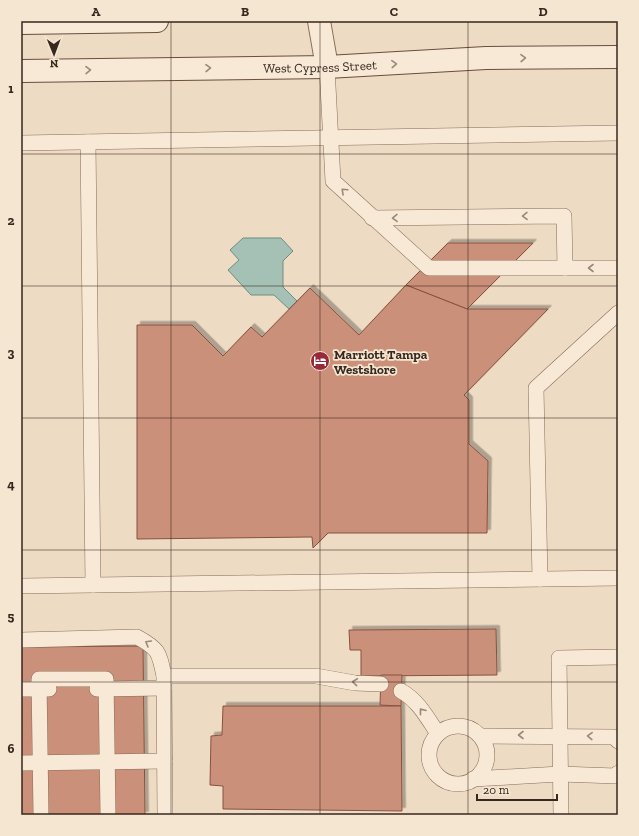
<svg xmlns="http://www.w3.org/2000/svg" width="639" height="836" viewBox="0 0 639 836" font-family="'Zilla Slab',serif">
<style>
.water{fill:#a5c0b4;stroke:#6c8e81}
.building{fill:#cb9079;stroke:#865240;filter:url(#shadow)}
.lines{fill:none;stroke-linecap:round;stroke-linejoin:round}
.lane-casing{stroke:#876c5a;stroke-width:16}
.street-casing{stroke:#876c5a;stroke-width:24}
.secondary-casing{stroke:#694d3d;stroke-width:24}
.lane{stroke:#f8e9d6;stroke-width:15}
.street{stroke:#f8e9d6;stroke-width:22}
.secondary{stroke:#f8e9d6;stroke-width:22}
.oneway{stroke:#98887a}
.grid{fill:none;stroke:#37271e;stroke-width:1;stroke-opacity:0.55}
.labels{text-anchor:middle;stroke-width:3.5;stroke-linejoin:round;paint-order:stroke}
.street-label{font-size:13px;fill:#37271e;stroke:#f5e6d2}
.poi-label{font-size:13px;font-weight:bold;fill:#37271e;stroke:#f5e6d2;text-anchor:start}
.neatline{fill:none;stroke:#37271e;stroke-width:1.5}
.grid-label{font-size:13px;text-anchor:middle;font-weight:bold;fill:#37271e}
</style>
<defs>
<filter id="shadow"><feDropShadow dx="3.5" dy="-3.5" stdDeviation="0" flood-color="#0004"/></filter>
</defs>
<rect width="100%" height="100%" fill="#eedbc3"/>
<polygon class="water" points="243,238 281,238 293,251 283,261 283,287 297,301 289,309 274,295 251,295 228,270 239,260 230,250"/>
<g class="building">
<polygon points="448,243 533,243 467,309 406,285"/>
<polygon points="406,285 467,309 548,309 464,395 469,400 469,444 488,461 487,533 328,533 313,548 312,537 137,539 137,325 192,325 223,356 251,327 262,337 310,288 359,335"/>
<polygon points="496,629 497,675 361,676 361,650 350,650 349,630"/>
<polygon points="143,646 145,815 21,815 21,647"/>
<polygon points="381,675 402,675 401,706 380,705"/>
<polygon points="223,706 401,706 402,811 223,809 223,786 210,785 211,736 222,735"/>
</g>
<g class="lines">
<g class="lane-casing">
<g id="lane">
<polyline points="327,67 333,181 429,268 618,268"/>
<polyline points="88,142 93,585"/>
<polyline points="21,143 618,133"/>
<polyline points="372,218 564,216 565,268"/>
<polyline points="540,579 536,388 618,313"/>
<polyline points="21,586 618,578"/>
<path d="M21 640 137 637C159 649 159 652 164 676L165 815"/>
<polyline points="164,676 316,676 355,683 381,684"/>
<polyline points="21,689 49,689"/>
<polyline points="97,689 164,688"/>
<path d="M401 691C418 700 428 719 438 734"/>
<circle cx="458" cy="755" r="29"/>
<polyline points="480,736 614,737 618,741"/>
<polyline points="21,763 165,761"/>
<polyline points="473,779 560,774 616,776 618,773"/>
<polyline points="41,815 39,679 106,679 108,815"/>
<polyline points="561,815 559,658 618,657"/>
</g>
</g>
<g class="street-casing">
<polyline id="street" points="319,21 327,67"/>
</g>
<g class="secondary-casing">
<g id="secondary">
<polyline points="21,23 157,21"/>
<path id="s1" d="M21 71 327 67 486 58 618 57"/>
</g>
</g>
<use href="#lane" class="lane"/>
<use href="#street" class="street"/>
<use href="#secondary" class="secondary"/>
</g>
<defs><path id="oneway-chevron" d="M-2-3.5L2.5 0L-2 3.5" fill="none" stroke-width="1.6" stroke-linecap="round" stroke-linejoin="round"/></defs>
<g class="oneway">
<use href="#oneway-chevron" transform="translate(523 58) rotate(-1)"/>
<use href="#oneway-chevron" transform="translate(394 64) rotate(-3)"/>
<use href="#oneway-chevron" transform="translate(208 68) rotate(-1)"/>
<use href="#oneway-chevron" transform="translate(88 70) rotate(-1)"/>
<use href="#oneway-chevron" transform="translate(344 191) rotate(-137)"/>
<use href="#oneway-chevron" transform="translate(525 216) rotate(179)"/>
<use href="#oneway-chevron" transform="translate(395 218) rotate(179)"/>
<use href="#oneway-chevron" transform="translate(591 268) rotate(180)"/>
<use href="#oneway-chevron" transform="translate(148 643) rotate(-150)"/>
<use href="#oneway-chevron" transform="translate(355 682) rotate(-174)"/>
<use href="#oneway-chevron" transform="translate(422 711) rotate(-128)"/>
<use href="#oneway-chevron" transform="translate(521 735) rotate(180)"/>
<use href="#oneway-chevron" transform="translate(590 736) rotate(-178)"/>
</g>
<path class="grid" d="M171 21V815M320 21V815M468 21V815M21 154H618M21 286H618M21 418H618M21 550H618M21 682H618"/>
<defs>
<g id="hotel-disc" transform="scale(1)"><circle r="9.5" fill="#962a3a" stroke="#f5e6d2"/><path d="M-6-4.5h1.5V1H6V5H4.5V3h-9V5H-6ZM-4 0a1.8 1.8 0 1 1 3.6 0ZM.5 0V-2.5h3Q6-2.5 6 0Z" fill="#fff"/></g>
</defs>
<g fill-rule="evenodd">
<use href="#hotel-disc" x="320" y="361"/>
</g>
<g class="labels">
<g class="street-label">
<text dy="5" stroke="none"><textPath href="#s1" startOffset="299">West Cypress Street</textPath></text>
</g>
<g class="poi-label">
<text x="334" y="359">Marriott Tampa<tspan x="334" dy="15">Westshore</tspan></text>
</g>
</g>
<rect width="639" height="836" fill="none" stroke="#f5e6d2" stroke-width="44"/>
<g transform="translate(54 54) rotate(179)" stroke="#f5e6d2" stroke-width="3" paint-order="stroke">
<path d="M0-3L7 15L0 10L-7 15Z" fill="#37271e"/>
<text y="-6" font-size="11" font-weight="bold" text-anchor="middle" fill="#37271e">N</text>
</g>
<path d="M477 794v6h80v-6" fill="none" stroke="#37271e" stroke-width="2"/>
<text x="483" y="794" font-size="12" fill="#37271e" stroke="#f5e6d2" stroke-width="3" paint-order="stroke">20 m</text>
<rect x="22" y="22" width="595" height="792" class="neatline"/>
<g class="grid-label">
<text x="96" y="16">A</text>
<text x="245" y="16">B</text>
<text x="394" y="16">C</text>
<text x="543" y="16">D</text>
<text x="11" y="93">1</text>
<text x="11" y="225">2</text>
<text x="11" y="357">3</text>
<text x="11" y="489">4</text>
<text x="11" y="621">5</text>
<text x="11" y="753">6</text>
</g>
</svg>
